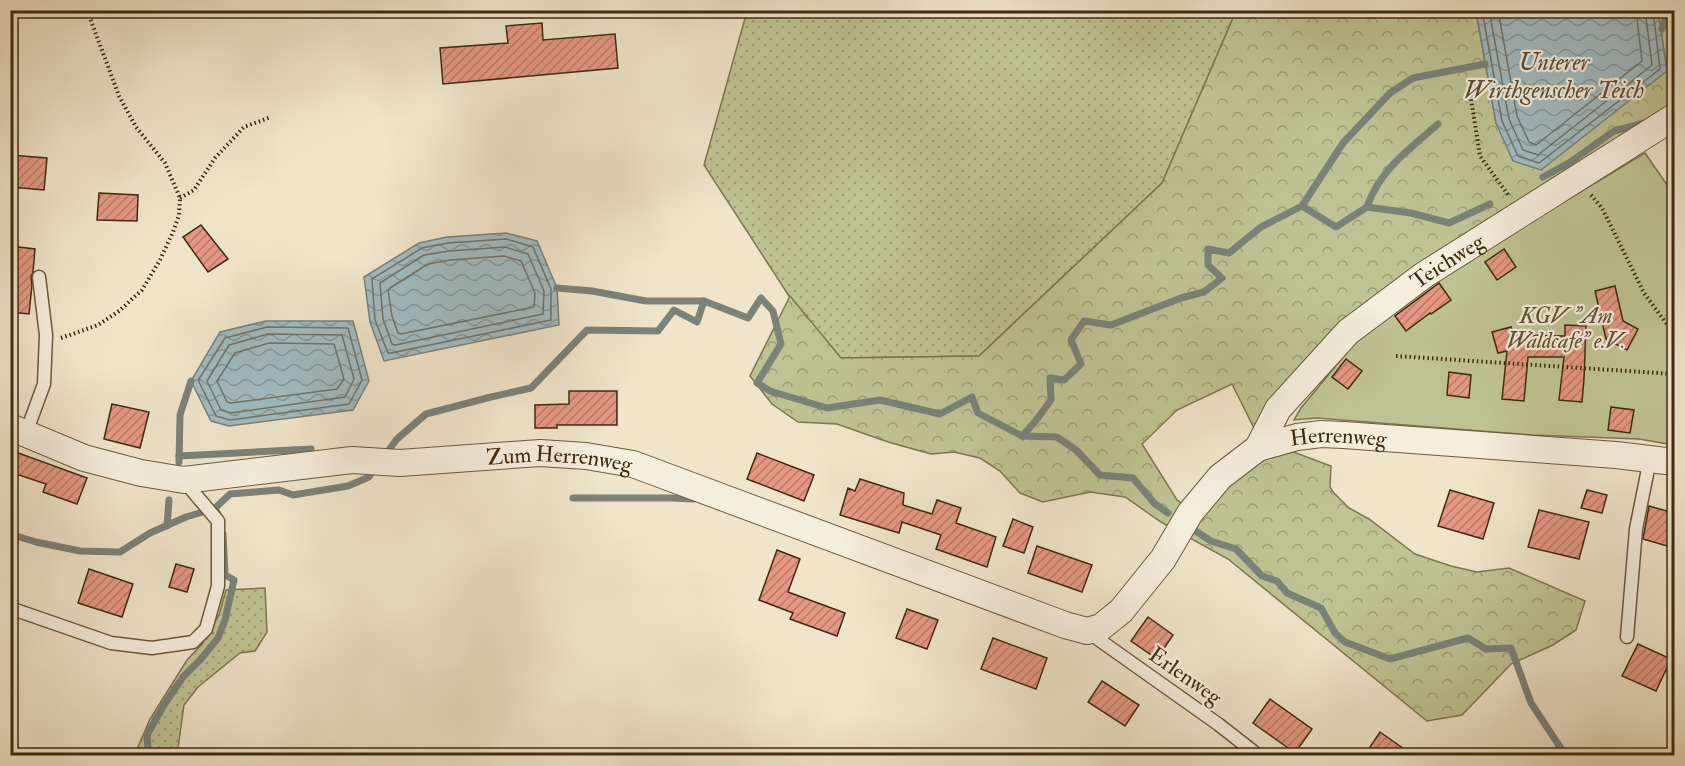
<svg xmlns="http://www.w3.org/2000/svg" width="1685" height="766" viewBox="0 0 1685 766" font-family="'IM FELL Double Pica',serif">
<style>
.grass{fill:url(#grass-dots);stroke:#7f7651;stroke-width:1.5}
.forest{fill:url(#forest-crowns);stroke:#7f7651;stroke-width:1.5;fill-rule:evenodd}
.garden{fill:#bfc393;stroke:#7f7651;stroke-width:1.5}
.water{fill:url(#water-waves);stroke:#7a827a;stroke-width:1.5}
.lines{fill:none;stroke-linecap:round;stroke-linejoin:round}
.shore{stroke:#707368;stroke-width:1.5}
.stream{stroke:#7a827a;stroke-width:7}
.building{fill:url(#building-hatch);stroke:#3f2a0f;stroke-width:1.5}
.service-casing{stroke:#6b593e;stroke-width:15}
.minor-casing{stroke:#6b593e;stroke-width:28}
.path{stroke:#3f2a0f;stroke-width:4;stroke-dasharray:1.5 3;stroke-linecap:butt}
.service{stroke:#f5eedd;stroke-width:12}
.minor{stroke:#f5eedd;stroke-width:26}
.labels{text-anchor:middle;stroke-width:4.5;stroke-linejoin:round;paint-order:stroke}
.street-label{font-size:22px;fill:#3f2a0f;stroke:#f5eedd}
.park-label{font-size:22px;font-style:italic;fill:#5f5030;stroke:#f5eedd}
.water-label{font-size:24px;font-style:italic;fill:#584e3c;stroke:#f5eedd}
</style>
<defs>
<pattern id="grass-dots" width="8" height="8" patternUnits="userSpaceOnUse" patternTransform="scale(1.5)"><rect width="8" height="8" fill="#bfc393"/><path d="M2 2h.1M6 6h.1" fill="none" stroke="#9d9f76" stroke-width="1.8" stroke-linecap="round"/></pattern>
<pattern id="forest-crowns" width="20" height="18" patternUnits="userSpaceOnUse" patternTransform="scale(1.5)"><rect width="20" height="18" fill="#bfc393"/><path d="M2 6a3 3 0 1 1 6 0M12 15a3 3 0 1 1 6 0" fill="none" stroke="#9d9f76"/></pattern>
<pattern id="water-waves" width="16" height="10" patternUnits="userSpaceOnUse" patternTransform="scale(1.5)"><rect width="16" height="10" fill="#a1bcc2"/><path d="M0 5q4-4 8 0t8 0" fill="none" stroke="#85999c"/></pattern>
<pattern id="building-hatch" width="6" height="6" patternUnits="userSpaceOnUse" patternTransform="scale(1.5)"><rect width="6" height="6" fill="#e59784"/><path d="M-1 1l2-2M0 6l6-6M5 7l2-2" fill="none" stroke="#bb7b6a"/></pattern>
</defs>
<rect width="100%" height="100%" fill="#f0e5ca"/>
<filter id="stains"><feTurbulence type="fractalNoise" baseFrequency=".00333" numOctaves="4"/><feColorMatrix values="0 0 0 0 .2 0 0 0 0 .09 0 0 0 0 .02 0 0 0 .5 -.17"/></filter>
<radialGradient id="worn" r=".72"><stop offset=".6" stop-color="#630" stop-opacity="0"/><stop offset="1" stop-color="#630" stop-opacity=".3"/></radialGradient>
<g class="grass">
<polygon points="747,11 1236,11 1162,183 979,356 841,358 789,296 704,165"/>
<polygon points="265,588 267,632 255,651 240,653 198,687 184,705 177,755 138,755 138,747 150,719 187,660 202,644 219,615 226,590"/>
</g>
<path class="forest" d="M1236 11H1476L1496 123 1667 71 1658 11H1674V106L1273 404 1288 450 1331 466 1330 487 1333 492 1349 508 1369 519 1415 554 1451 566 1477 572 1509 568 1585 601 1576 630 1553 645 1511 664 1462 715 1427 721 1228 559 1161 522 1125 497 1090 492 1043 502 1020 493 1000 471 980 458 954 452 931 454 888 442 837 424 798 422 772 404 750 376 790 296 841 358 979 356 1162 183ZM1232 384 1257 434 1183 504 1177 500 1142 444 1177 410Z"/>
<polygon class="garden" points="1645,153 1674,195 1674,445 1639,439 1532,435 1317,418 1294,420 1301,408 1362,334 1431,282"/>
<g class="water">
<polygon points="1476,11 1658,11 1667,71 1541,170 1513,161 1496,123"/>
<polygon points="506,233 537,241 557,288 559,325 384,361 370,322 364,277 419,243 447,237"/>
<polygon points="266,321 353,321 369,381 353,410 229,426 211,421 191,381 220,332"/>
</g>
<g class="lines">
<g class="shore">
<polyline points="1482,10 1502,121 1518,156 1539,163 1660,69 1653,10"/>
<polyline points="1489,10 1509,119 1523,150 1538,155 1652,65 1645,10"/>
<polyline points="1498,10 1517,116 1529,142 1536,145 1642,61 1636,10"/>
<polygon points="506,239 533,247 551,289 551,320 391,353 388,353 375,320 372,279 422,248 448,243"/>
<polygon points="505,247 528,254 544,291 543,314 395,345 392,344 383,319 380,283 424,255 449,251"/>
<polygon points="504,256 521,261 535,293 534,307 401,334 398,333 392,316 388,290 390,288 428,264 450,260"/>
<polygon points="267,327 348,328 362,380 349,404 230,420 216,416 199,382 199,379 225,338"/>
<polygon points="268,334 342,335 354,379 345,397 231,413 221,410 207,381 229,345"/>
<polygon points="269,343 334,344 344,379 337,389 231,403 227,402 217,381 235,353"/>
</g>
<g class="stream">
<polyline points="1662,29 1669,10"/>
<polyline points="1543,177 1569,163 1614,131 1648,122"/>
<polyline points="1302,206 1343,143 1390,93 1413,78 1485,64"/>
<path d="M1367 207C1380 169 1410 149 1438 124"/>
<polyline points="557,288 592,291 646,301 704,301"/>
<polyline points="1022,436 1034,423 1051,400 1050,378 1064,380 1081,364 1071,340 1084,321 1111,325 1181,298 1204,292 1222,278 1208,265 1208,249 1229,253 1261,227 1302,206 1336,227 1367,207 1411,213 1449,223 1490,204"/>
<polyline points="385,455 397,439 426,414 491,397 531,388 587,330 658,331 674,310 697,322 704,301 748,318 761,298 773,311 781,344 757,383 770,391 827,408 880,400 940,414 972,397 978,413 1022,436 1057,437 1076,450 1100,475 1133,478 1155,504 1168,513"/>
<polyline points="179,456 311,449"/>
<polyline points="179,462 180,415 191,381"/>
<polyline points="573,498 672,498 693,499"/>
<polyline points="218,515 215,508 230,494 279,490 293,495 348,486 369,477 374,469"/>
<polyline points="167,526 169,500"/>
<polyline points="1194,530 1211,541 1236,549 1262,576 1277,581 1287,593 1321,608 1335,633 1345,642 1390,659 1468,638 1486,649 1511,648 1531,703 1566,756"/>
<polyline points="10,534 36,542 80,551 120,552 150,533 186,517 203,512"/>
<polyline points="149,756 147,738 148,733 164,705 183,677 201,659 218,638 225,620 234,580 225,575 223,534"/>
</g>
</g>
<g class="building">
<polygon points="542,23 543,40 615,34 618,68 443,84 440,48 508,43 506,26"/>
<polygon points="10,155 47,158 44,190 10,187"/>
<polygon points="99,193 138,195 137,221 97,220"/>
<polygon points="201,225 228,259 208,272 183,237"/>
<polygon points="10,246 35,249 33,272 31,277 32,285 29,314 10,312"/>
<polygon points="1504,249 1516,267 1497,280 1485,262"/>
<polygon points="1439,283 1451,300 1431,314 1430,313 1406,331 1395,316"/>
<polygon points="1615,286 1623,321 1638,329 1627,350 1606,339 1595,291"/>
<polygon points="1565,325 1586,326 1584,379 1582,402 1559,400 1564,357 1528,357 1524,401 1502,399 1507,351 1498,353 1492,332 1511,327 1514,335 1565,336"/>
<polygon points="1346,359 1362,371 1348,389 1332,377"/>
<polygon points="1449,372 1471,375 1469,398 1447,395"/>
<polygon points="569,391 617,391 617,425 557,425 557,428 535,428 535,405 569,404"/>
<polygon points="112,404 149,412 140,448 104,439"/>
<polygon points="1611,407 1634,410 1630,433 1608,430"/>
<polygon points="10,450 87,478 77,504 43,492 46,484 10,472"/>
<polygon points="757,453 814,475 804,501 747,479"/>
<polygon points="860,479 904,493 903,505 932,514 937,500 961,508 956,523 996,537 987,567 936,549 941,535 902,522 899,533 840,515 848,488 855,491"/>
<polygon points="1450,490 1494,503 1483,539 1438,526"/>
<polygon points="1587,490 1607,495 1602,513 1581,508"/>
<polygon points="1649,506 1674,513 1674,548 1643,539"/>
<polygon points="1539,510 1589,522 1579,559 1528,547"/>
<polygon points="1013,519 1033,527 1024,553 1003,546"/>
<polygon points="1037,546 1092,565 1082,592 1028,573"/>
<polygon points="777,550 800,559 788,592 845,613 837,636 790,619 793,613 759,600"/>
<polygon points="176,564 194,569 187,592 169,587"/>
<polygon points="89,569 133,584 122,617 78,603"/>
<polygon points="907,609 938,620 927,649 896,638"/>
<polygon points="1148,617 1173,635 1157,659 1131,641"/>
<polygon points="993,638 1047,658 1036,689 981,669"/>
<polygon points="1638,644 1671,659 1656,691 1622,676"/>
<polygon points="1102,681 1139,705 1125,726 1088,702"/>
<polygon points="1270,699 1312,729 1295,753 1253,723"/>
<polygon points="1380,732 1414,756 1364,756"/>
</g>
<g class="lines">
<g class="service-casing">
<g id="service">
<polyline points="26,433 44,384 46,335 39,277"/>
<polyline points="10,608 111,643 152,648 193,642 206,629 218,586 218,521 184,481"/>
<polyline points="1088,632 1218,724 1259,756"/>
<polyline points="1627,637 1636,529 1650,459"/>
</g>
</g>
<g class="minor-casing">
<g id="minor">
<path id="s1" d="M10 427 84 458 141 473 184 480 352 460 400 463 540 453 586 456 633 464 1065 625 1087 631 1101 627 1121 611 1163 559 1190 513 1220 477 1258 448 1297 437 1321 434 1344 435 1616 455 1674 462"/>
<path id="s2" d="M1258 448 1278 409 1348 332 1424 275 1674 117"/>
</g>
</g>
<g class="path">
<polyline points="1469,86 1480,156 1509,196"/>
<polyline points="1591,195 1602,208 1644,293 1674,334"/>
<polyline points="180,198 194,190 215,158 244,127 271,117"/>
<polyline points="61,338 98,325 119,311 142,290 160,260 173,232 179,215 180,198 165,163 136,127 119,96 87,10"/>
<polyline points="1396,356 1674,374"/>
</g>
<use href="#service" class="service"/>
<use href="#minor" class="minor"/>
</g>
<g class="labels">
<g class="street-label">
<text dy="8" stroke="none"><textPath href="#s2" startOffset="270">Teichweg</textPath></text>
<text dy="8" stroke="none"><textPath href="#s1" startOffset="1455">Herrenweg</textPath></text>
<text dy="8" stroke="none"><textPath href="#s1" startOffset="560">Zum Herrenweg</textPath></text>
<text transform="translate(1186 675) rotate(35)" y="8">Erlenweg</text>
</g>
<g class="park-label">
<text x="1566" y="323">KGV "Am<tspan x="1566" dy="25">Waldcafe" e.V.</tspan></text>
</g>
<g class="water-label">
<text x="1554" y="70">Unterer<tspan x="1554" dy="28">Wirthgenscher Teich</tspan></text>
</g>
</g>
<rect width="1685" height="766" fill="none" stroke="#f0e5ca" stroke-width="36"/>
<rect x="12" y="12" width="1661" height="742" fill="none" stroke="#3f2a0f" stroke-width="3"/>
<rect x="18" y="18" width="1649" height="730" fill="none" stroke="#3f2a0f" stroke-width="1.5"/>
<rect width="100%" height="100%" filter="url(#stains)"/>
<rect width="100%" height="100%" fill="url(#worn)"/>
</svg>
